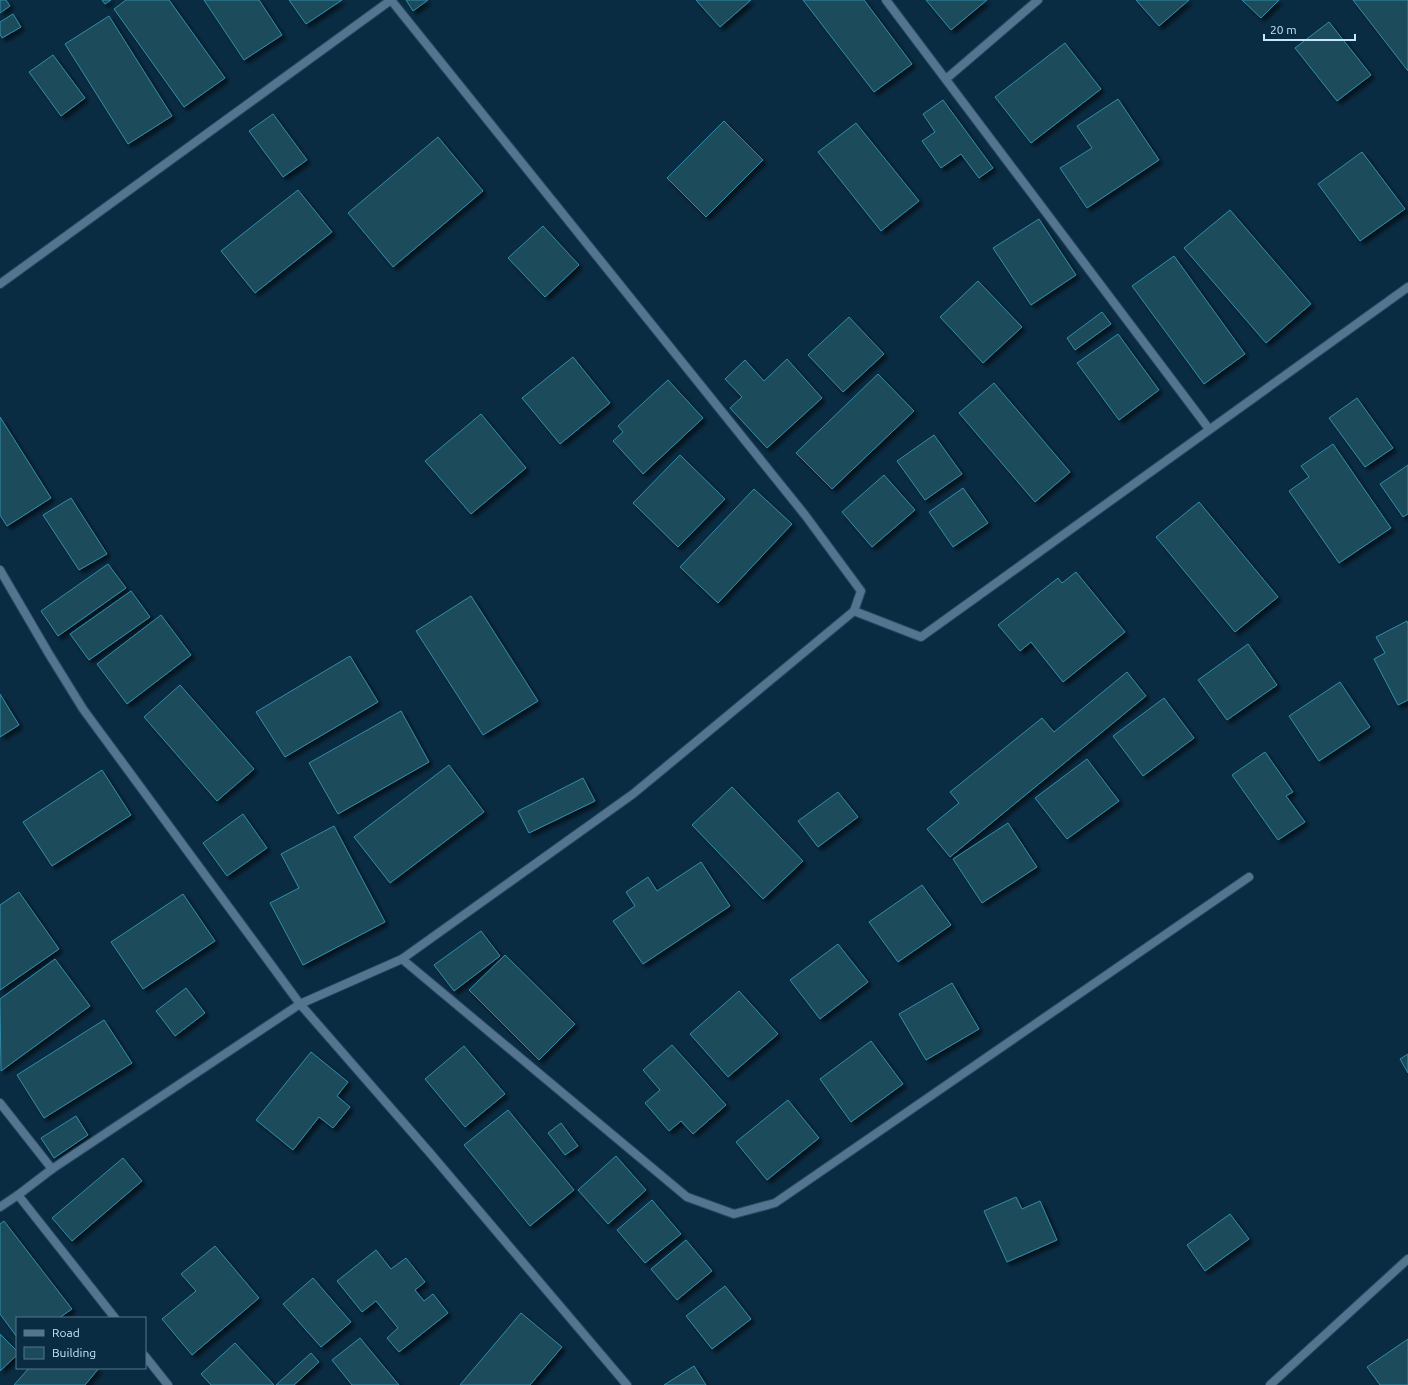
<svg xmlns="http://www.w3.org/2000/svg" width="1408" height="1385" viewBox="0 0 1408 1385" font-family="Ubuntu,sans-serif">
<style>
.building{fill:#1b4b5b;stroke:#318daa;filter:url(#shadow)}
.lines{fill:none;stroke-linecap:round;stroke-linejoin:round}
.lane-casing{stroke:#284a61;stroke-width:10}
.street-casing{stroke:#284a61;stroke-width:10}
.lane{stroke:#54758f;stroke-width:8}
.street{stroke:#54758f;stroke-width:8}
</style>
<defs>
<filter id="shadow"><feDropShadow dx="3.5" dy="3.5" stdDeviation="2" flood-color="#0009"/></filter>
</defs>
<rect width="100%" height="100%" fill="#0a2c43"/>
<g class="building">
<polygon points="0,0 6,0 10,6 0,13"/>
<polygon points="102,0 111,0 105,4"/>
<polygon points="126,0 169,0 225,78 184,107 114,9"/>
<polygon points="204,0 259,0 282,35 244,60"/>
<polygon points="289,0 342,0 306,24"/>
<polygon points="406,0 428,0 413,11"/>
<polygon points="696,0 751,0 720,27"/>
<polygon points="803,0 864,0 912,64 874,92"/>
<polygon points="926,0 987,0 951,30"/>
<polygon points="1136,0 1189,0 1159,26"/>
<polygon points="1242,0 1279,0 1261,18"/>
<polygon points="1353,0 1408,0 1408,71"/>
<polygon points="13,14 21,27 2,38 0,34 0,22"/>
<polygon points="109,16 172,116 128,144 65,44"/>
<polygon points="1329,22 1371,75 1337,101 1295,48"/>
<polygon points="1065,43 1101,89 1031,143 995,97"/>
<polygon points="53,55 85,98 61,116 29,72"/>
<polygon points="1118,99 1159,160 1087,208 1060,168 1092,148 1077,126"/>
<polygon points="943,100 993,168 979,178 961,154 941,168 922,141 935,132 923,114"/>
<polygon points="273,114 307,160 283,177 249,131"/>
<polygon points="724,121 763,160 706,217 667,178"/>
<polygon points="856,123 919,201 881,231 818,152"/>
<polygon points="438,137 483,191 393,267 348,213"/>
<polygon points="1362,152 1405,209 1360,241 1318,184"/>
<polygon points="298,190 332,232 255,293 221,251"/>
<polygon points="1230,210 1311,304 1266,343 1184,248"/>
<polygon points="1039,219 1076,275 1031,305 993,248"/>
<polygon points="543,226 579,265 545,297 508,258"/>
<polygon points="1174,256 1245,354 1204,384 1132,286"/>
<polygon points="978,281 1022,327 983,363 940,317"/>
<polygon points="1102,312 1111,324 1075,350 1067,338"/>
<polygon points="849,317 884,354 843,392 808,355"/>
<polygon points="1118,334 1159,390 1119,420 1077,363"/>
<polygon points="573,357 610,403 560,444 522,398"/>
<polygon points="787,359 822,398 767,448 730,408 742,397 725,379 745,360 764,381"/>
<polygon points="878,374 914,411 832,489 796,453"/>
<polygon points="668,380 703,418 643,474 613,441 623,432 618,426"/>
<polygon points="994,383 1070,472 1035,502 959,413"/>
<polygon points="1357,398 1393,448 1365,467 1329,418"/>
<polygon points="481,414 526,468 471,514 425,461"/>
<polygon points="0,417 51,498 7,526 0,515"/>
<polygon points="934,435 962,474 925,500 897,461"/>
<polygon points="1333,444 1391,528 1339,563 1289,491 1309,477 1301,466"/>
<polygon points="680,455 725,499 678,547 633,503"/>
<polygon points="1408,465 1408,514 1403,517 1380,484"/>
<polygon points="884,475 915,510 872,547 842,512"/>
<polygon points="963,488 988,523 953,547 929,512"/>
<polygon points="754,489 792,524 718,603 680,567"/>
<polygon points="71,498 107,554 79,570 43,515"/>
<polygon points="1199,502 1278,597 1235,632 1156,537"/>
<polygon points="108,564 126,588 58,636 41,611"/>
<polygon points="1076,572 1125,632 1063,682 1031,642 1020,651 998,625 1058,578 1062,583"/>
<polygon points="131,591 150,617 89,660 70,634"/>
<polygon points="471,596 538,701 483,735 416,631"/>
<polygon points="161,615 191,655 127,704 97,664"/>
<polygon points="1407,621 1408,624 1408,700 1398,705 1374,659 1385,653 1376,637"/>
<polygon points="1248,644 1277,685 1227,720 1198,680"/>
<polygon points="350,656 378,702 285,757 256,712"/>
<polygon points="1127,672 1146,696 950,857 927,829 959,803 950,792 1042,718 1054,732"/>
<polygon points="1340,682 1370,727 1319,761 1289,716"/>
<polygon points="180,685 254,769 217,801 144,717"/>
<polygon points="0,694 19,725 0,737"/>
<polygon points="1164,698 1194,738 1143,776 1113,736"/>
<polygon points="401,711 429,762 338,814 309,763"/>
<polygon points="1265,752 1293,792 1286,796 1305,822 1278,840 1232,775"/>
<polygon points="1087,759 1119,801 1067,839 1035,798"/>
<polygon points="449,765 484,812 390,883 354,837"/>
<polygon points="102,770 131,815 52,866 23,822"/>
<polygon points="583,778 595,801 529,833 518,811"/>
<polygon points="732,787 803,861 763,899 692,825"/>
<polygon points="838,792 858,817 818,847 798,821"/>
<polygon points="243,814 267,848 227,876 203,843"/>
<polygon points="1008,823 1037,867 982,903 953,859"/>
<polygon points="334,826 385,922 303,965 270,903 299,888 281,854"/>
<polygon points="701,862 730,906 643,964 613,921 635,906 626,892 648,877 657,891"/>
<polygon points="922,885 951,925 898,962 869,922"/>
<polygon points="19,892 59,949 0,990 0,905"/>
<polygon points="183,894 215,941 143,989 111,942"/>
<polygon points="481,931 500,956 454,991 434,965"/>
<polygon points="838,944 868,982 820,1019 790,980"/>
<polygon points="505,955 575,1024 539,1060 469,990"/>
<polygon points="55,959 90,1006 1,1071 0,999"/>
<polygon points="952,983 979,1029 926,1060 899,1014"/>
<polygon points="186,988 205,1013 175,1036 156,1011"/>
<polygon points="739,991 778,1034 728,1077 690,1034"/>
<polygon points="104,1020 132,1063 44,1118 17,1075"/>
<polygon points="871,1041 903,1084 851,1122 820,1079"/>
<polygon points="672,1045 726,1105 693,1134 681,1121 669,1131 645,1103 660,1090 643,1070"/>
<polygon points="464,1046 505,1094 465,1127 425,1079"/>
<polygon points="311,1052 348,1082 337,1096 350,1107 333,1128 319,1117 293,1150 256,1120"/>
<polygon points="1408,1054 1408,1073 1400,1059"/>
<polygon points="788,1100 819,1138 767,1180 736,1142"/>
<polygon points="508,1110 574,1190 530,1226 464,1145"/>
<polygon points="76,1116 88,1135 54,1158 41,1138"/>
<polygon points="561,1123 578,1146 565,1155 548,1133"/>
<polygon points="616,1156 646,1190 608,1224 578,1190"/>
<polygon points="123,1158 142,1181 72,1241 52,1218"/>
<polygon points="1016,1197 1022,1209 1040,1201 1057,1240 1007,1262 984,1211"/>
<polygon points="652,1200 681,1234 645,1263 617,1230"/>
<polygon points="1230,1214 1249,1239 1205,1271 1187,1245"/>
<polygon points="4,1221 72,1309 59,1318 17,1318 17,1337 0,1314 0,1224"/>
<polygon points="686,1240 712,1271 677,1300 651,1269"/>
<polygon points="215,1246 259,1298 192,1355 162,1319 196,1291 181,1274"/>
<polygon points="376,1250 391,1269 406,1258 425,1282 415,1290 424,1301 433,1294 448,1313 399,1352 387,1338 398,1328 376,1301 362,1312 337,1281"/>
<polygon points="313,1278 351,1322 321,1347 283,1304"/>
<polygon points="725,1286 751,1319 712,1349 686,1316"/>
<polygon points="521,1313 562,1347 530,1385 460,1385"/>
<polygon points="0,1334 17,1351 17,1355 0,1371"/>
<polygon points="360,1338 399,1385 352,1385 332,1360"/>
<polygon points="1408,1339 1408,1385 1380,1385 1367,1367"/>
<polygon points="235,1343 274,1385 211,1385 201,1374"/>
<polygon points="311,1353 319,1362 294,1385 276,1385"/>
<polygon points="694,1366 706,1385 664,1385"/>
<polygon points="29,1368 99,1368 85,1385 14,1385"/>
</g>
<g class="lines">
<g class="lane-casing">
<polyline id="lane" points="402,959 687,1197 734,1214 775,1203 1249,877"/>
</g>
<g class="street-casing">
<g id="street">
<polyline points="391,0 805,515 861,591 854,611"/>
<polyline points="886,0 1209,429"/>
<polyline points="946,79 1038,0"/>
<polyline points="0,284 391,0"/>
<polyline points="0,570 49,654 83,709 300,1004 430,1153 627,1385"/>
<polyline points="0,1103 52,1169"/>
<polyline points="18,1195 115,1318"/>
<polyline points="0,1207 18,1195 52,1169 300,1004 402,959 633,794 854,611 921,637 1408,287"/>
<polyline points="145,1356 168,1385"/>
<polyline points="1270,1385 1408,1259"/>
</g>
</g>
<use href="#lane" class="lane"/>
<use href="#street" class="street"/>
</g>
<rect x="16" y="1317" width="130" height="52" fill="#0a2c43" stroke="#55768e"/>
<rect x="24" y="1330" width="20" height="6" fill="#54758f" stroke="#55768e"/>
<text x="52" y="1337" font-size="12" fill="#c6e5fe">Road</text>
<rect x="24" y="1347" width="20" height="12" fill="#1b4b5b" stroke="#55768e"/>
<text x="52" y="1357" font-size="12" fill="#c6e5fe">Building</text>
<path d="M1264 34v6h91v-6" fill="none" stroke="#c6e5fe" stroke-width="2"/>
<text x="1270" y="34" font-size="12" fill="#c6e5fe" stroke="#0a2c43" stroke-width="3" paint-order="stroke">20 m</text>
</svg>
